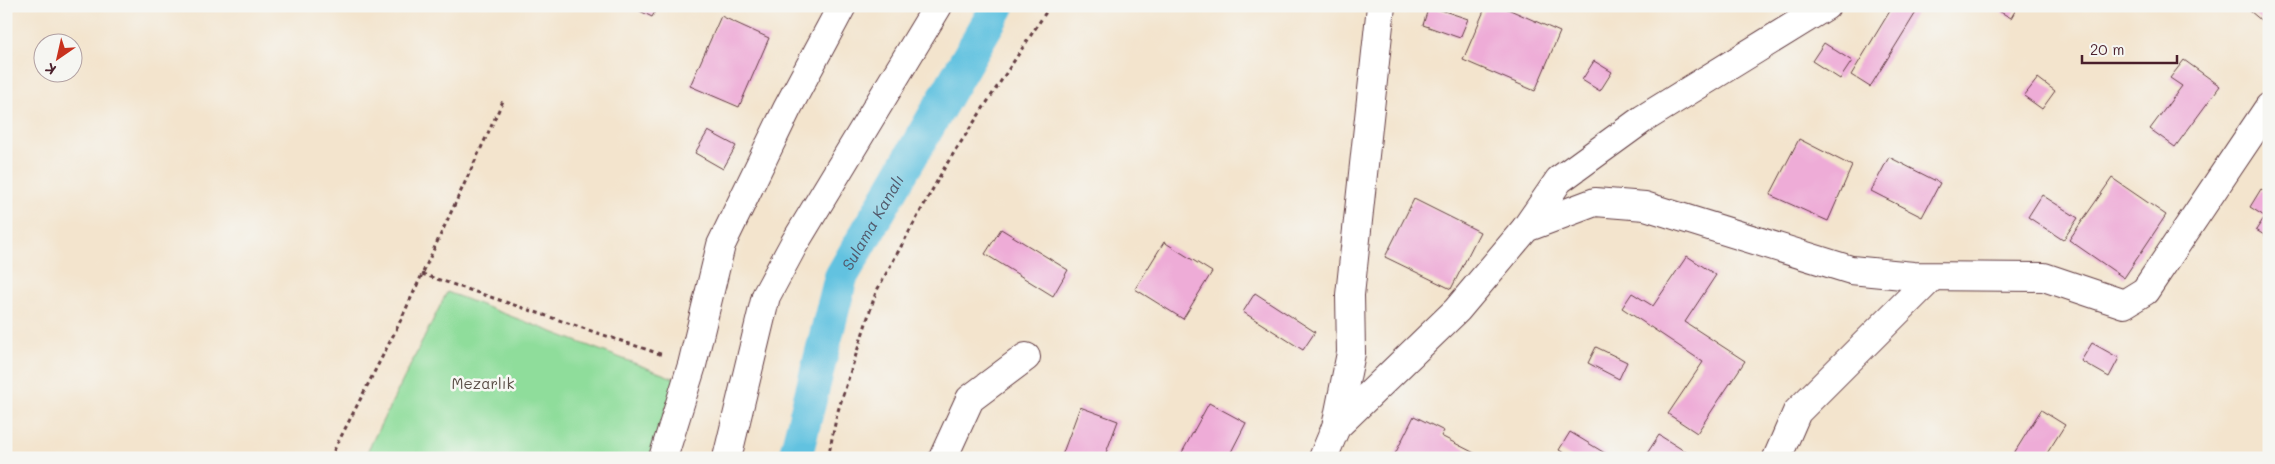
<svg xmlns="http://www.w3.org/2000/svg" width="2275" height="464" viewBox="0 0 2275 464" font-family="Mali,sans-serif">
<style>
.green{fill:#8fdd9b;stroke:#6c7e63}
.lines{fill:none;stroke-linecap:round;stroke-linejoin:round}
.canal{stroke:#62c2e0;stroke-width:34}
.building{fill:#eeacd7}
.street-casing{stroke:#633d43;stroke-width:30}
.path{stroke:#633d43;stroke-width:3;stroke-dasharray:4 4;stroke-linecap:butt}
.street{stroke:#fff;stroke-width:28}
.labels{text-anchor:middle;stroke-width:5;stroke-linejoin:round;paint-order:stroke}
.park-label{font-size:15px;fill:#5b4e47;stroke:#f6f6f2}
.water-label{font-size:16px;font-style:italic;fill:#52586a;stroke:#f6f6f2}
</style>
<rect width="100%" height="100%" fill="#f6f6f2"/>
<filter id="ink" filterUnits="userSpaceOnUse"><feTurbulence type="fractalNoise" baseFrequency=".02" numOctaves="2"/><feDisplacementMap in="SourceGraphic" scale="10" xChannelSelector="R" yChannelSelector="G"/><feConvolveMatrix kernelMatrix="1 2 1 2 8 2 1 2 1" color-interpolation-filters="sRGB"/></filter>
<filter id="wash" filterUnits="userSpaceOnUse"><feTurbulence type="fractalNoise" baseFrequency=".0096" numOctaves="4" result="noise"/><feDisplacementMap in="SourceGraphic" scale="20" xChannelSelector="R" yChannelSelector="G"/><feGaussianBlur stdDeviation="1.12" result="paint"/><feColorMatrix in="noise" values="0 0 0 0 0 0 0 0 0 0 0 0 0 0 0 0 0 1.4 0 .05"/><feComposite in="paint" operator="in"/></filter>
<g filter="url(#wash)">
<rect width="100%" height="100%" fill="#f3e4cd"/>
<polygon class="green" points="447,292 676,379 649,458 364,458"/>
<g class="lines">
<path class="canal" id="s1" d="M795 458 841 277 998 6"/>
</g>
<g id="blocks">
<g class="building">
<polygon points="637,6 658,6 652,17 636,9"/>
<polygon points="1429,6 1468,19 1460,38 1423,25"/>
<polygon points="1486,6 1501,6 1560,32 1535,91 1463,60"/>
<polygon points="1893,6 1920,6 1870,87 1851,75"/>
<polygon points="1990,6 2018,6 2011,18"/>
<polygon points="2244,6 2269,6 2269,27"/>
<polygon points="721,16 769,38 739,107 690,86"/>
<polygon points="1824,43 1852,61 1840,79 1812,61"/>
<polygon points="2184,60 2220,86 2175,147 2150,129 2182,86 2170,78"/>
<polygon points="1594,61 1612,72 1600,91 1582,80"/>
<polygon points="2038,78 2055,91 2042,109 2024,96"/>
<polygon points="708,131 736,146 723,169 695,153"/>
<polygon points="1799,139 1852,166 1828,221 1770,195"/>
<polygon points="1889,157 1940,183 1922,217 1871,191"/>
<polygon points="2112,178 2166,215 2124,278 2069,240"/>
<polygon points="2261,189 2269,194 2269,219 2250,207"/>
<polygon points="2042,195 2078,218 2063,240 2028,217"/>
<polygon points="1414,199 1480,232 1451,289 1385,257"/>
<polygon points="2264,218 2269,221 2269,238 2256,230"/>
<polygon points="1001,229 1068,270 1053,296 985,254"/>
<polygon points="1164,242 1212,272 1183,319 1135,289"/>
<polygon points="1687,256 1716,275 1685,322 1745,361 1697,433 1668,414 1703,362 1622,308 1632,293 1653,306"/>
<polygon points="1255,293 1315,332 1303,350 1243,312"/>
<polygon points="2092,343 2119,358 2109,377 2081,361"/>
<polygon points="1596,347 1627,362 1619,379 1588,363"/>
<polygon points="1209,403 1246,423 1228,458 1179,458"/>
<polygon points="1080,407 1118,421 1104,458 1061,458"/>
<polygon points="2041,410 2065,425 2044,458 2011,458"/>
<polygon points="1414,416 1444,431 1441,436 1484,458 1393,458"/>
<polygon points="1570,432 1613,458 1572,458 1559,450"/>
<polygon points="1659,435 1686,452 1682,458 1644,458"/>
</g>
</g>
</g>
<g filter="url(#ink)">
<use href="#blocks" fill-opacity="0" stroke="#633d43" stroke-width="1"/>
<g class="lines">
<g class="street-casing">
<g id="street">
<polyline points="1526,228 1559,180 1643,119 1826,6"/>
<polyline points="1336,427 1457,310 1526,228 1595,202 1645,206 1851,270 1913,276 2044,277 2124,304 2145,291 2269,107"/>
<polyline points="663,458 692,365 721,245 787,109 842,6"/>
<polyline points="727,458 766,296 794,244 938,6"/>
<polyline points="943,458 970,399 1026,357"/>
<polyline points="1323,458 1336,427 1351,353 1350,295 1381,6"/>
<polyline points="1777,458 1797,412 1932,277"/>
</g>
</g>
<g class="path">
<polyline points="422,274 663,355"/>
<polyline points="330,458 397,328 503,101"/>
<polyline points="828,458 837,414 876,292 946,165 1050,6"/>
</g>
<use href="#street" class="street"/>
</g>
</g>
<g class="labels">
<g class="park-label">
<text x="483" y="389">Mezarlık</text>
</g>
<g class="water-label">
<text dy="6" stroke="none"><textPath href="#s1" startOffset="250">Sulama Kanalı</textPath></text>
</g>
</g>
<rect width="2275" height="464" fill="none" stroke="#f6f6f2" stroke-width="25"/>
<g transform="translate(58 58) rotate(214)"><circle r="24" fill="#f6f6f2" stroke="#b1a0a2"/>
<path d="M0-4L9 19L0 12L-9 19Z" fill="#c8321e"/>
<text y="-8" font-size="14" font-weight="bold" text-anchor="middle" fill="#4a1f2b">K</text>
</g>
<path d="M2082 55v8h95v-8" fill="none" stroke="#4a1f2b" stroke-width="2.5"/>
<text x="2090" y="55" font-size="15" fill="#4a1f2b" stroke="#f6f6f2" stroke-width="4" paint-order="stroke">20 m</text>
</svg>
